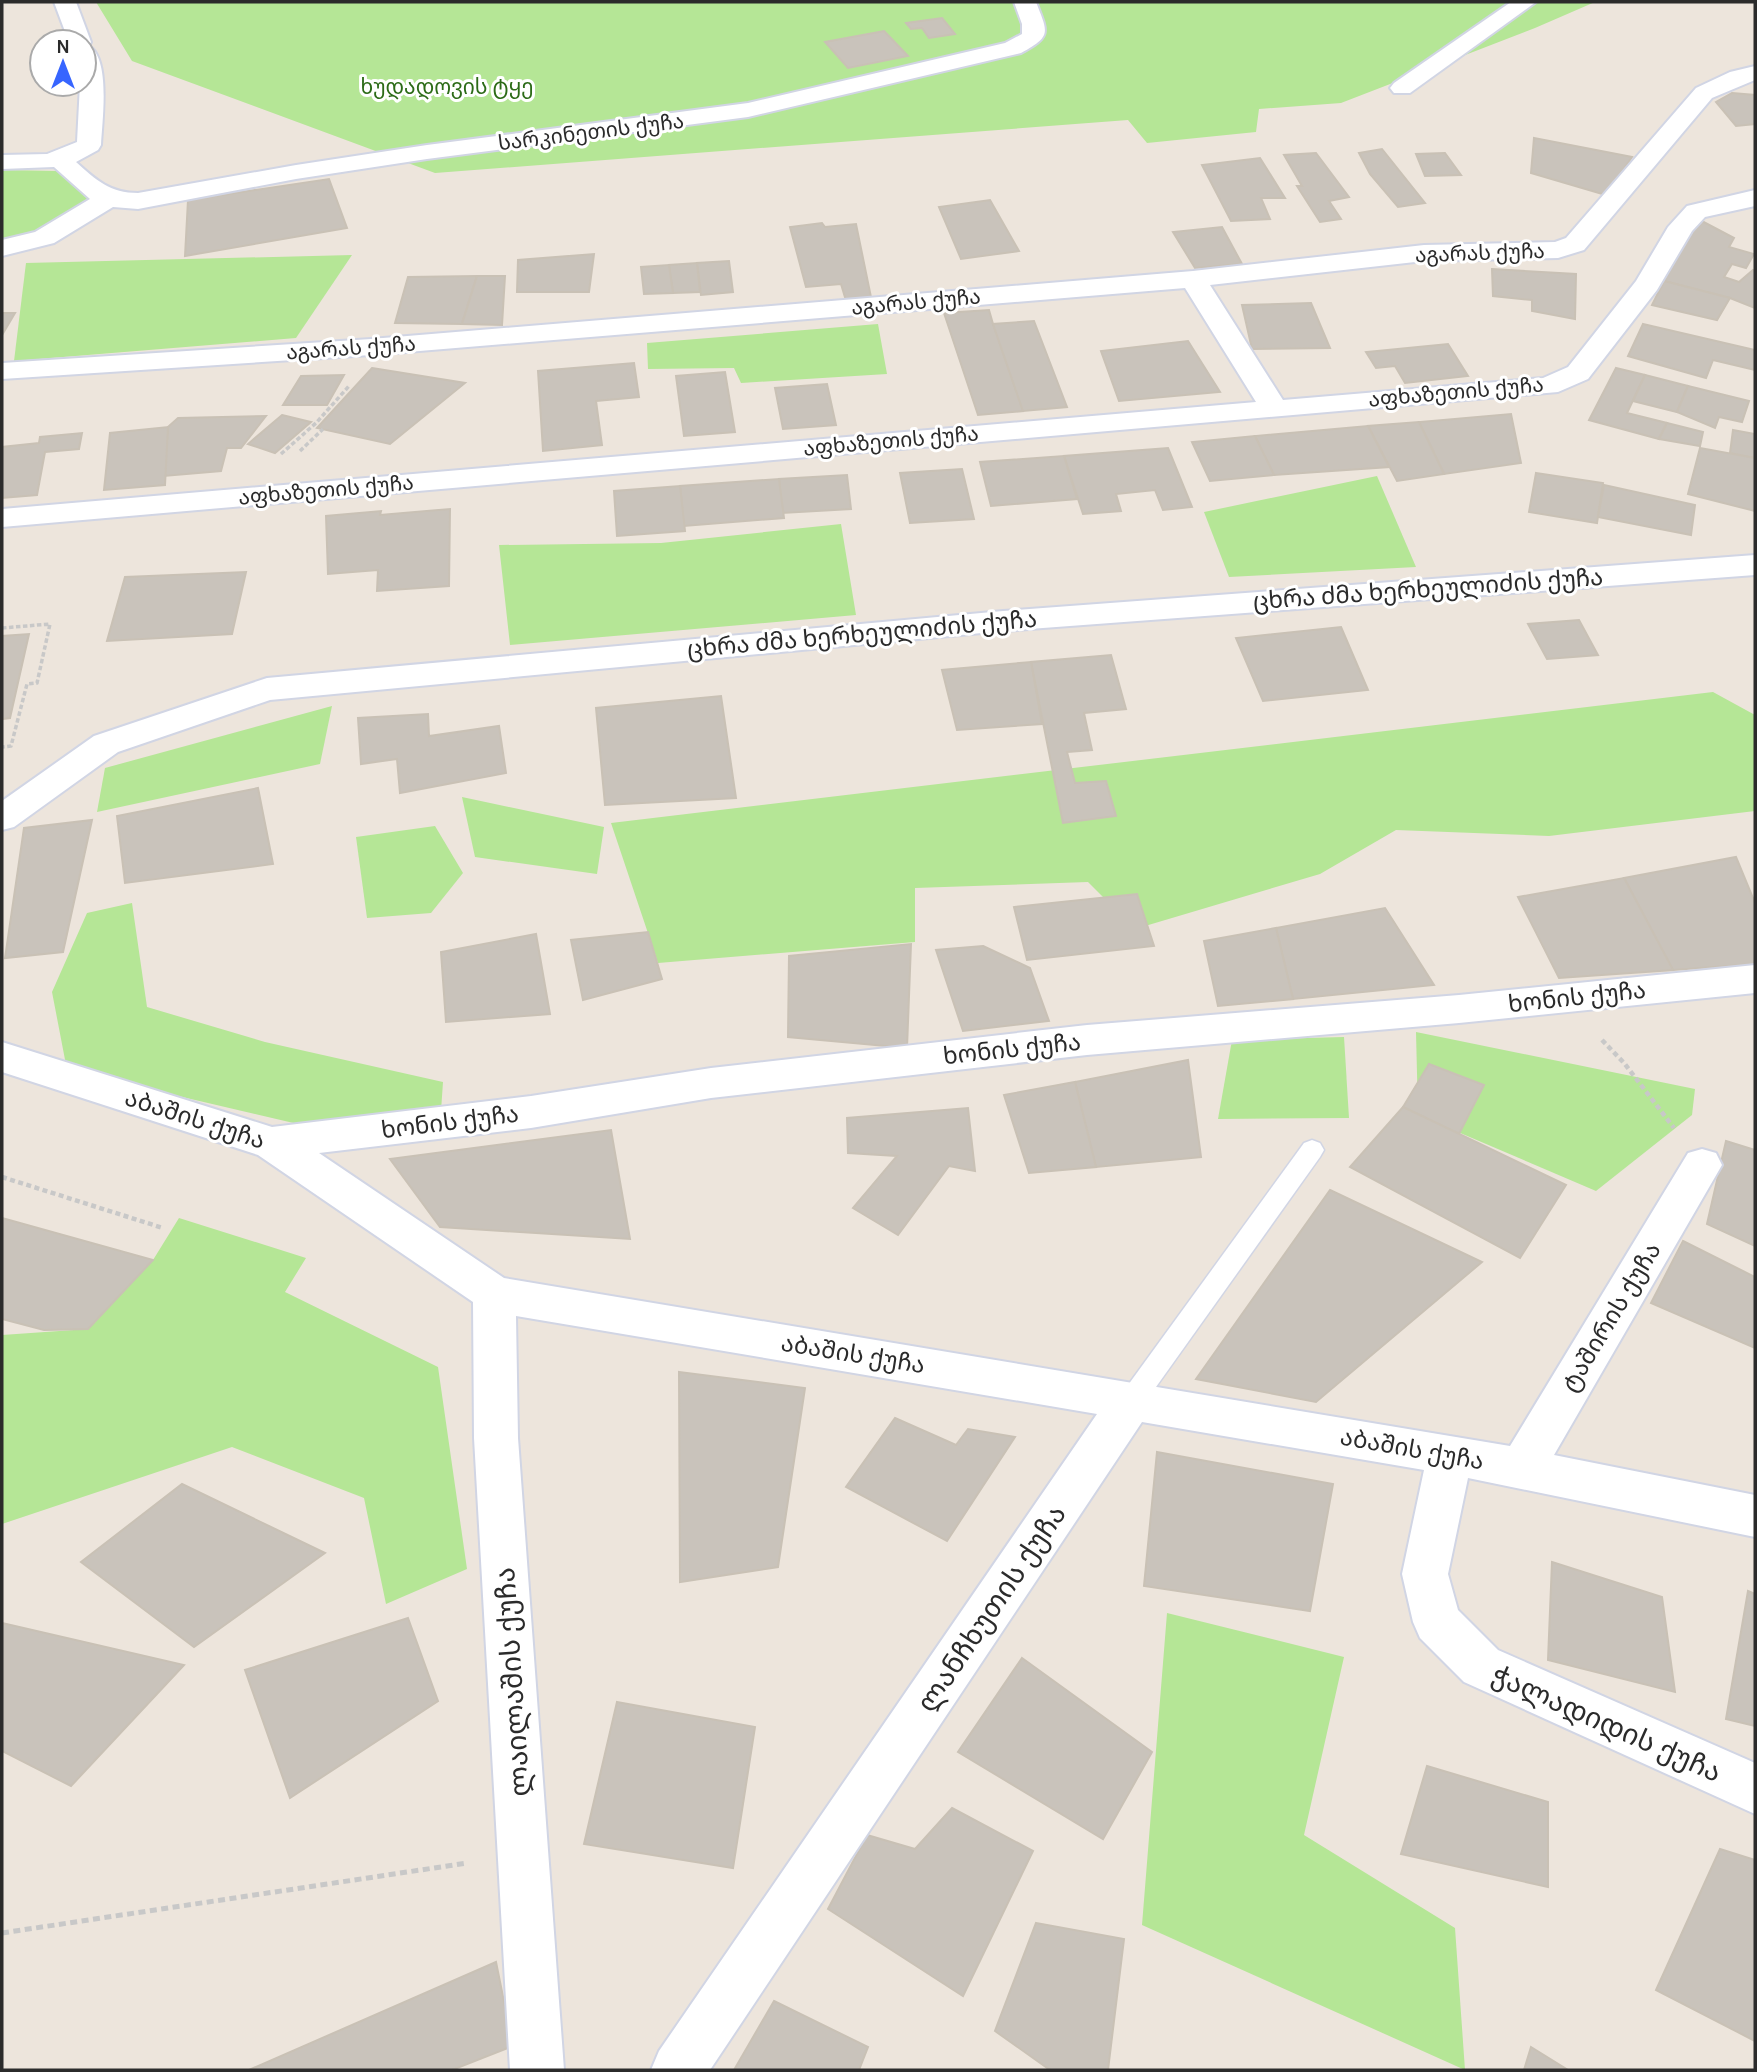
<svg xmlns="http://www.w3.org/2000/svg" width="1757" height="2072" viewBox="0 0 1757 2072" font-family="Karla,'Noto Sans Georgian',sans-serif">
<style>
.green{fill:#b5e696}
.building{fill:#c9c3bb;stroke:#c9c1b5;stroke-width:2}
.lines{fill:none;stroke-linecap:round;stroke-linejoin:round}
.lane-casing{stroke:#d1d5e4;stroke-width:3}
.street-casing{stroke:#d1d5e4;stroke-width:4}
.path-far2{stroke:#c8c8c8;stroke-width:3.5;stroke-dasharray:4.5 2.5;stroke-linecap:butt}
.path-far1{stroke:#c8c8c8;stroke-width:4.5;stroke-dasharray:5 3.5;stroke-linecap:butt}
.path{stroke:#c8c8c8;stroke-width:5;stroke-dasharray:7 4.5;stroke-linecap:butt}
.lane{fill:#fff;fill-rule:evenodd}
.street{fill:#fff;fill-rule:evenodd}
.labels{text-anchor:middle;stroke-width:6;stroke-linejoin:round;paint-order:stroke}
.far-park-label{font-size:21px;fill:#2c6b17;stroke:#fff}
.far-street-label{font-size:21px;fill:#2b2b2b;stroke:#fff}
.street-label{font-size:24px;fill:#2b2b2b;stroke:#fff}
.near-street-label{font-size:28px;fill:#2b2b2b;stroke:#fff}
</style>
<rect width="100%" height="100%" fill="#ede5dc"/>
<g class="green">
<polygon points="96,2 1595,2 1535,28 1341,103 1259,109 1256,132 1147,143 1128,120 435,173 132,61"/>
<polygon points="2,170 58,171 93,203 28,239 2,241"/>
<polygon points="352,255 296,338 14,361 26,263"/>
<polygon points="878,324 887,374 741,383 734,368 648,369 647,343"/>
<polygon points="1377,476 1416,567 1229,577 1204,512"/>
<polygon points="841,524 856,615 510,645 499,545 661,543"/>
<polygon points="1713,692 1755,715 1755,811 1549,836 1396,830 1320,874 1135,929 1088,882 915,888 915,942 658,963 611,823"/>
<polygon points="332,706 320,764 97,812 105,768"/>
<polygon points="462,797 604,827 597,874 475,857"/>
<polygon points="435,826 463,873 431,913 367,918 356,837"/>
<polygon points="132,903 147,1007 265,1042 443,1082 441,1111 302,1125 67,1070 52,992 87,913"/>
<polygon points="1416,1032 1695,1089 1692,1115 1596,1191 1418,1115"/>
<polygon points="1344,1037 1349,1118 1218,1119 1232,1040"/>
<polygon points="179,1218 306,1258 285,1292 438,1367 467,1569 386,1604 364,1498 232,1447 2,1524 2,1335 88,1329 153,1260"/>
<polygon points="1167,1613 1344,1657 1304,1835 1455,1928 1465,2070 1142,1925"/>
</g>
<g class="building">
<polygon points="942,18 955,34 929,38 922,28 911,29 906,23"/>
<polygon points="884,31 908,56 848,68 825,42"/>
<polygon points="1732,93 1755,95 1755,124 1736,126 1716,102"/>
<polygon points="1534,138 1632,157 1606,195 1531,173"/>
<polygon points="1382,149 1425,203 1398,207 1370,174 1359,153"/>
<polygon points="1316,153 1349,197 1329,201 1341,219 1320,222 1297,186 1302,186 1284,155"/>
<polygon points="1445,153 1461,175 1425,176 1416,154"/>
<polygon points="1260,158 1285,198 1261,198 1270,219 1231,221 1202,165"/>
<polygon points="329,179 347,228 185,256 188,200"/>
<polygon points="990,200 1019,251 961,259 939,207"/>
<polygon points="1696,218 1734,238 1729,247 1754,254 1746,268 1732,264 1724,277 1739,282 1753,270 1755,271 1755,308 1730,298 1664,281"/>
<polygon points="822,223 825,227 856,224 872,302 847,304 841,284 806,287 790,227"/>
<polygon points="1222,227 1242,264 1195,268 1173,232"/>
<polygon points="594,254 589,292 517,292 518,260"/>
<polygon points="729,261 733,292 701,295 697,263"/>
<polygon points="697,263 700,292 673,293 669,265"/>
<polygon points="669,265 673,293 644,294 641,267"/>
<polygon points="1492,269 1576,274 1575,319 1532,311 1532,300 1493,296"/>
<polygon points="477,276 462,324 395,323 408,277"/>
<polygon points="477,276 505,276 502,325 462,324"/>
<polygon points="1664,281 1730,298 1717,320 1652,305"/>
<polygon points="1311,303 1330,348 1252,349 1242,305"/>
<polygon points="989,310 993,324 1023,411 978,415 944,313"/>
<polygon points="2,313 15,313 2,335"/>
<polygon points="1034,321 1067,407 1023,411 993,324"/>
<polygon points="1643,324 1755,350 1755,370 1713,360 1706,378 1628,356"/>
<polygon points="1188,341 1220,392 1119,401 1101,351"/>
<polygon points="1448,344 1468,376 1405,383 1395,366 1376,368 1366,352"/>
<polygon points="634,363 639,397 596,401 602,445 543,451 538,371"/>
<polygon points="372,368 465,383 390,444 317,428"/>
<polygon points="1616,368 1645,375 1627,413 1667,423 1659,439 1589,420"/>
<polygon points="725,372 735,432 684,436 676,376"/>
<polygon points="344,375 327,405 283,405 301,376"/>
<polygon points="1645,375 1688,386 1677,412 1633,401"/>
<polygon points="827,384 836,425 783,429 775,388"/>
<polygon points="1688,386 1749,401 1742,422 1719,417 1715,428 1677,412"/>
<polygon points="1511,414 1521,463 1444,474 1419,422"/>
<polygon points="282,415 311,422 275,453 248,444"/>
<polygon points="266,416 241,448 227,448 221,471 164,476 168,427 178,418"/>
<polygon points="1419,422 1444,474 1397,481 1368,426"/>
<polygon points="1667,423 1703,432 1700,446 1659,439"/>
<polygon points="1368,426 1389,467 1274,475 1255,436"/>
<polygon points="168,427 165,485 104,490 110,433"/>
<polygon points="1733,430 1755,434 1755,458 1730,453"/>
<polygon points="82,433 79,449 45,452 37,495 2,498 2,447 39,443 40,437"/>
<polygon points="1255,436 1274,475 1210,481 1192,442"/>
<polygon points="1168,448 1192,507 1163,510 1155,490 1116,494 1121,511 1083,514 1064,456"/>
<polygon points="1700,448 1755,458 1755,511 1688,494"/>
<polygon points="1064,456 1077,499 991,506 980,462"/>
<polygon points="962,469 974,519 910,523 900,473"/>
<polygon points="1536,473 1603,483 1597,523 1529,512"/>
<polygon points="847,475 851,509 782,513 779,479"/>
<polygon points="779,479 784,518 684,526 680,486"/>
<polygon points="1604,485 1695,505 1691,535 1598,517"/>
<polygon points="680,486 685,531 617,536 614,491"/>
<polygon points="450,509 449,586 377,591 378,570 328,574 326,516 381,511 380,515"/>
<polygon points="246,572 232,634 107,641 125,577"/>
<polygon points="1579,620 1598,655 1547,659 1528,624"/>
<polygon points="1341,627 1368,690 1263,701 1236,638"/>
<polygon points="29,634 10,718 2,719 2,636"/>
<polygon points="1111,655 1126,709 1084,713 1092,750 1067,752 1075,783 1106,781 1116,816 1063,823 1031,662"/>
<polygon points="1031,662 1042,724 957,730 942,670"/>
<polygon points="721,696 736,798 605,805 596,708"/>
<polygon points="428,714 429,736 499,726 506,773 400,793 397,759 361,764 358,718"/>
<polygon points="258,788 273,864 125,883 117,816"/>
<polygon points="92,820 63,952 5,958 24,828"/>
<polygon points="1736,857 1755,903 1755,964 1673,970 1624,878"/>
<polygon points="1624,878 1673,970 1559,978 1518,897"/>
<polygon points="1137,894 1154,946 1027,960 1014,907"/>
<polygon points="1385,908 1434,985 1293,999 1276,928"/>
<polygon points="1276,928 1293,999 1218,1006 1204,941"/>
<polygon points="648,932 662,979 583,1000 571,940"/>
<polygon points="536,934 550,1014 446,1022 441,952"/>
<polygon points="911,944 907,1048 788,1037 789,956"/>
<polygon points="983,946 1030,968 1049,1021 963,1031 936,950"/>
<polygon points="1188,1060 1201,1157 1096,1167 1075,1082"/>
<polygon points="1429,1064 1484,1085 1459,1134 1403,1107"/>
<polygon points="1075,1082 1096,1167 1029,1173 1004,1095"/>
<polygon points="1403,1107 1566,1185 1520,1258 1350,1167"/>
<polygon points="968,1108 975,1171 949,1166 898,1235 853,1208 897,1156 848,1153 847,1118"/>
<polygon points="611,1130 630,1239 440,1227 390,1159"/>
<polygon points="1726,1141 1755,1150 1755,1246 1707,1224"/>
<polygon points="1330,1190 1482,1262 1316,1402 1196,1379"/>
<polygon points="2,1218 153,1260 88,1329 44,1330 2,1319"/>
<polygon points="1683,1241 1755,1277 1755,1348 1651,1303"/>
<polygon points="679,1372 805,1388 778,1567 680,1582"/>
<polygon points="895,1418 956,1445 968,1429 1015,1437 947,1541 846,1487"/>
<polygon points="1157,1452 1333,1484 1310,1611 1144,1586"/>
<polygon points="182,1484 325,1553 194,1647 81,1562"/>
<polygon points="1552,1562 1662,1597 1675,1692 1548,1660"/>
<polygon points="1748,1591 1755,1594 1755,1726 1726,1719"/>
<polygon points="408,1618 438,1701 290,1798 245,1670"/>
<polygon points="2,1623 184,1665 71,1786 2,1751"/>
<polygon points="1022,1658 1152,1752 1103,1839 958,1752"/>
<polygon points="617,1702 755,1727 733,1868 584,1844"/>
<polygon points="1427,1766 1548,1802 1548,1887 1401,1854"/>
<polygon points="952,1808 1033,1851 963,1996 828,1909 867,1835 915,1849"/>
<polygon points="1720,1849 1755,1860 1755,2041 1656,1990"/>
<polygon points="1036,1923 1124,1939 1108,2070 1050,2070 995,2031"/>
<polygon points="496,1962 513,2046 452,2070 249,2070"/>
<polygon points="774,2001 868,2047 859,2070 734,2070"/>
<polygon points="1531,2047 1568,2070 1524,2070"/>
</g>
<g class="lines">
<g class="lane-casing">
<polygon id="lane" points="1312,1140 1320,1143 1324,1150 1320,1157 1141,1408 1132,1412 1123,1408 1119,1400 1123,1392 1304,1143"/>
</g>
<g class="street-casing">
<g id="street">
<path d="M54 2H76L91 42 89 46C111 59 102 122 101 145L98 150 76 162C96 180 110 193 138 193L296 165 427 145 748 103 1005 43 1022 34V24L1014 2H1036C1048 33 1052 36 1021 53L748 117 427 159 296 179 138 209 113 207 54 243 2 256V240L35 232 90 199 54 167 2 169V155L47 154 77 142 80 84H84V42H69Z"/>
<polygon points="1511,2 1536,2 1410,93 1394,93 1390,88 1394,83"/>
<polygon points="1755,66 1755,80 1712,98 1584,250 1558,258 1424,261 1210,285 1283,400 1543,378 1568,367 1636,281 1668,227 1687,206 1755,190 1755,206 1705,217 1692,231 1657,290 1588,379 1558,392 2,527 2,509 1256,402 1185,288 371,355 2,379 2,363 371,339 1193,271 1424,245 1555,242 1566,238 1696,88 1730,72"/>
<polygon points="1755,555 1755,575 1003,631 270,700 118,752 14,827 2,830 2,801 94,736 267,678 1003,611"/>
<polygon points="1755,965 1755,993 1459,1023 1087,1055 711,1098 531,1128 319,1153 504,1278 1510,1446 1688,1153 1702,1149 1716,1153 1722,1165 1554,1455 1755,1495 1755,1537 1468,1478 1448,1574 1458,1610 1498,1650 1755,1763 1755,1814 1464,1682 1420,1638 1413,1622 1402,1574 1424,1470 1142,1422 710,2070 651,2070 659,2051 1097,1414 516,1316 518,1438 564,2070 510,2070 474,1438 473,1302 258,1155 2,1072 2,1042 272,1127 531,1096 711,1068 1087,1025 1459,995"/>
</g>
</g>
<g class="path-far2">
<polyline points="300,451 323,429"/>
<polyline points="281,454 316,423 349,386"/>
<polyline points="2,628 50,624 37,683 27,684 11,746 2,747"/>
</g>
<g class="path-far1">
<polyline points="1602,1040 1624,1063 1674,1128"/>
<polyline points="2,1177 163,1228"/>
</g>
<polyline class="path" points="2,1933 467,1863"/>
<use href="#lane" class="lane"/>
<use href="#street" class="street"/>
</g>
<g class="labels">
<g class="far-park-label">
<text x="447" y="94">ხუდადოვის ტყე</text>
</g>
<g class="far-street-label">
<text transform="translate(591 132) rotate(-7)" y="7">სარკინეთის ქუჩა</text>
<text transform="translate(1480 253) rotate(-2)" y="7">აგარას ქუჩა</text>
<text transform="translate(916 302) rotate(-5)" y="7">აგარას ქუჩა</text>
<text transform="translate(351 348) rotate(-4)" y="7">აგარას ქუჩა</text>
<text transform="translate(1456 392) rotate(-5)" y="7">აფხაზეთის ქუჩა</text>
<text transform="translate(891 441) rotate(-5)" y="7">აფხაზეთის ქუჩა</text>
<text transform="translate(326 490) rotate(-5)" y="7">აფხაზეთის ქუჩა</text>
</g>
<g class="street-label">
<text transform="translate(1428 589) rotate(-4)" y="8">ცხრა ძმა ხერხეულიძის ქუჩა</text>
<text transform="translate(862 634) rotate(-5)" y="8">ცხრა ძმა ხერხეულიძის ქუჩა</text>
<text transform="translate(1577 997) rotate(-6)" y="8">ხონის ქუჩა</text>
<text transform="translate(1012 1049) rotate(-6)" y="8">ხონის ქუჩა</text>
<text transform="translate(195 1119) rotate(18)" y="8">აბაშის ქუჩა</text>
<text transform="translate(450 1122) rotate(-7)" y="8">ხონის ქუჩა</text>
<text transform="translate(1611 1317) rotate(-59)" y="8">ტაშირის ქუჩა</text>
<text transform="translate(853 1354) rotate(9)" y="8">აბაშის ქუჩა</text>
<text transform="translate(1412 1449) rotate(10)" y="8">აბაშის ქუჩა</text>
</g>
<g class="near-street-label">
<text transform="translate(991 1608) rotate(-56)" y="10">ლანჩხუთის ქუჩა</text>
<text transform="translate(512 1682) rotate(-94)" y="10">ლაილაშის ქუჩა</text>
<text transform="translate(1607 1723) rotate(24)" y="10">ჭალადიდის ქუჩა</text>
</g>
</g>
<rect width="1757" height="2072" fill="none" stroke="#2b2b2b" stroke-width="7"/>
<g transform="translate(63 63)"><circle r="33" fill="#ffffff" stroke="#aaaaaa" stroke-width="2"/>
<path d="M0-5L12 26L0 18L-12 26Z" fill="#3765ff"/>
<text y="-10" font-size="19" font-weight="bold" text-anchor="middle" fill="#2b2b2b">N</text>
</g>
</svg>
